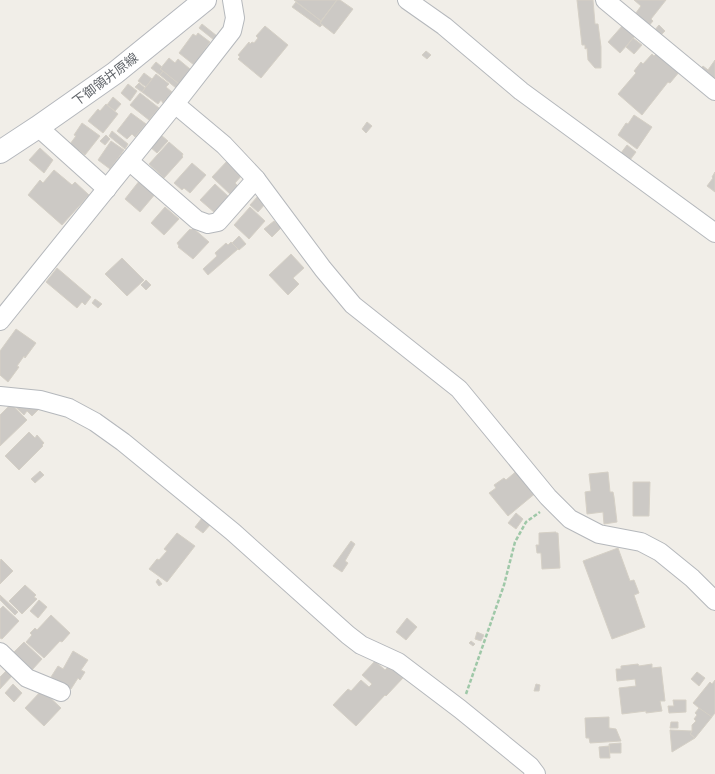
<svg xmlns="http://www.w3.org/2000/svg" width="715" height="774" viewBox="0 0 715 774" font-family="Poppins,'Noto Sans JP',sans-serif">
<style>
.building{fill:#ccc9c5;stroke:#d5d0c6}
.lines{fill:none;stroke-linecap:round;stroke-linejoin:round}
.minor-casing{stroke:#b5b8bc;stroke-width:20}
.secondary-casing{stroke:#b4b7bc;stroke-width:24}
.path{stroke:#9fc8a8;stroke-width:2.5;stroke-dasharray:4 2;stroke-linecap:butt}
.minor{stroke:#fff;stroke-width:18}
.secondary{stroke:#fff;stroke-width:22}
.labels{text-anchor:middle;stroke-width:3.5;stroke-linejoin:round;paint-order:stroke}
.street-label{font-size:13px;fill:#5f6368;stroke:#fff}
</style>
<rect width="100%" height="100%" fill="#f1eee8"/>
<g class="building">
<polygon points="294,0 337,0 321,21"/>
<polygon points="337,0 340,0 353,9 334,34 320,23"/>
<polygon points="577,0 593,0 595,24 598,24 601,47 601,68 595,68 588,60 587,48 585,49 585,45 582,45"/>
<polygon points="634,0 666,0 651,19 653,21 647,28 633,17 641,6"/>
<polygon points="296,2 321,21 320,23 322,25 320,27 292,7"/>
<polygon points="202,24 217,36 214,40 199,28"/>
<polygon points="623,25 635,36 620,53 608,42"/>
<polygon points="659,25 665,31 660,36 654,31"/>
<polygon points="265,26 288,45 261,78 238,59 240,57 238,55 249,42 250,44 252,42 254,43 258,38 256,36"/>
<polygon points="198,33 210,42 194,65 179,53 193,34 196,36"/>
<polygon points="633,38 642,45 634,54 626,47"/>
<polygon points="426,51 431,55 427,59 422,55"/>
<polygon points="652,54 654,56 656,54 671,66 672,65 680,71 670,83 668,82 642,115 618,94 636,73 634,71 641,62 643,64"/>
<polygon points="169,58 175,63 178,59 190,69 179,84 160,69"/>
<polygon points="715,60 715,84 699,71 703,66 708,70"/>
<polygon points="156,62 162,67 160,69 163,71 160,75 151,68"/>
<polygon points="163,71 179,84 176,88 160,75"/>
<polygon points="144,73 152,79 146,87 138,81"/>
<polygon points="156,74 169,84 166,87 172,92 163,103 161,100 158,104 142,92"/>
<polygon points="139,83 145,88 142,92 135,87"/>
<polygon points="128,84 137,91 130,101 121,93"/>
<polygon points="140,93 159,108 149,120 130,105"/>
<polygon points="113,97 121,104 115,111 107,105"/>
<polygon points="106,104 118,114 103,133 88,121 98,109 100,111"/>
<polygon points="131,113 146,124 135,137 132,134 127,139 117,131"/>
<polygon points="634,115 652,127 637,149 618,135 626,123 628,124"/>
<polygon points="367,122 372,126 366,133 362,129"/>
<polygon points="82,123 100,136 85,155 70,144 76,136 74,135"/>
<polygon points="112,131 128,144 125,149 109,136"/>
<polygon points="106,135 110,139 105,145 100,141"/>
<polygon points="161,135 168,141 157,153 150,147"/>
<polygon points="111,141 124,150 110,169 98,160"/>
<polygon points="169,142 183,154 182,156 183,157 164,178 149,164"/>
<polygon points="627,145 636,152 630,160 621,153"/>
<polygon points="40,148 53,160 44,173 29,160"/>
<polygon points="229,159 244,173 235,183 239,187 231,195 212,177"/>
<polygon points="192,163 206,175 190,193 184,188 182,190 174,183"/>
<polygon points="54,170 72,185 75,182 89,195 62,225 28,195 40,180 43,183"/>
<polygon points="715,172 715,192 707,186 713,178 712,177"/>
<polygon points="140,180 156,193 140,212 125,199"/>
<polygon points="215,184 229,197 215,213 200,200"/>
<polygon points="258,196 266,203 258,212 250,205"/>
<polygon points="165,207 179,219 164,235 151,223"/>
<polygon points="250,207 265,221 249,239 234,225"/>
<polygon points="274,221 281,228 272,237 264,229"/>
<polygon points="193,228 209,242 193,259 178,247 179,246 177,243 190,229 191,230"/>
<polygon points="239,236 246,244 239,250 232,243"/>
<polygon points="231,242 238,249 208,275 203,269 217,256 215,253 226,243 228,245"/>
<polygon points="291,254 304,268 293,278 299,284 288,295 269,275"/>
<polygon points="122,258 144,280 127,296 105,274"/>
<polygon points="57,268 91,297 85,305 82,302 77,308 46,282"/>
<polygon points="146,280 151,285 146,290 141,285"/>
<polygon points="95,299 102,304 98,308 92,303"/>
<polygon points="16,329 36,343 25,358 24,356 17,366 19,367 8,382 0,375 0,351"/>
<polygon points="10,402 41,407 32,416 27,411 24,415"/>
<polygon points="11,404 27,420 0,446 0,415"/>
<polygon points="29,432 35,438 37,435 44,443 42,445 43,446 19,470 5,456"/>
<polygon points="519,469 537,492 508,516 489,493 496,488 494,485 504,478 506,480"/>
<polygon points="40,471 44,475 35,483 31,479"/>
<polygon points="608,472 610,492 613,492 614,497 617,522 604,524 603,512 587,514 585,492 591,491 589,474"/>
<polygon points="633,482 650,482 649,516 633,516"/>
<polygon points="516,513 523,519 516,529 508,523"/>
<polygon points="202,518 210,525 203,533 195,527"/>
<polygon points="556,532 556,533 558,533 560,568 542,569 541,553 537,553 536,545 539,545 539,533"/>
<polygon points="177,533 195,546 167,582 149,569 157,559 159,560 167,551 164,549"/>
<polygon points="351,541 355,544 345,561 348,563 342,572 333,566"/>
<polygon points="618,548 630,581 634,580 639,593 634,595 645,627 612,639 583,561"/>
<polygon points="1,559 13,571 0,584 0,561"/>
<polygon points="158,579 162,584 159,586 156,582"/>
<polygon points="25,585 36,595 34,597 37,599 22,614 9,601"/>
<polygon points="0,595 18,612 15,615 0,600"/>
<polygon points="39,600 47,607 38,618 30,611"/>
<polygon points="3,606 19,621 2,639 0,638 0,609"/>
<polygon points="51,615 70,633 62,642 60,641 44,658 26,642 32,635 30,633 35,628 37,630"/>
<polygon points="407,618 417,627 406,640 396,632"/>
<polygon points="477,632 484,635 481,641 475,639"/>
<polygon points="471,641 475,644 473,646 469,643"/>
<polygon points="24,642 42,659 32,670 13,653"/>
<polygon points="73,651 88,660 81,670 85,672 80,680 78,678 71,689 51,677 58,666 63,669"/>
<polygon points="375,661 385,670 389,666 403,678 386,696 385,695 356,726 333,705 348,689 351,691 361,680 369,687 372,684 362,675"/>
<polygon points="638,664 639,666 652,664 652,668 661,667 665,701 660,701 662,711 646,713 646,711 622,714 619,688 636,686 635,679 617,681 616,669 621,669 621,666"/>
<polygon points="6,671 12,676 0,689 0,677"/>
<polygon points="697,672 705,678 699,686 691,679"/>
<polygon points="715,680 715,713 711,718 693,703 710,682 712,684"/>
<polygon points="13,684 22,693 14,702 5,693"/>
<polygon points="536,684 540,685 539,691 534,691"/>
<polygon points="42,690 61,708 44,726 25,708"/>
<polygon points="673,700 686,700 686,712 669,713 668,706 674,706"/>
<polygon points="699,708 712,717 695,738 690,734 692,731 692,725 696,721 694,719 697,715 695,713"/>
<polygon points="609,717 609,728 616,729 621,741 590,743 589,738 586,738 585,718"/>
<polygon points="671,722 678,722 678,728 670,728"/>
<polygon points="670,730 692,731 690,734 695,738 672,752"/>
<polygon points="621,743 621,753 610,753 609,744"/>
<polygon points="609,746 610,758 600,758 599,747"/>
</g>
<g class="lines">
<g class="minor-casing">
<g id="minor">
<polyline points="407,0 444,26 521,91 715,233"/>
<polyline points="605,0 715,91"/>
<polyline points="175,104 224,145 256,179 323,269 353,305 459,389 548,497 570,519 599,534 641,542 660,552 692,578 715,601"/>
<polyline points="38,127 107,189"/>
<polyline points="129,161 197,220 208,224 218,222 256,179"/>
<polyline points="0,321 175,104 232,31 235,18 232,0"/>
<polyline points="0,396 40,400 69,408 95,422 123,442 233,532 348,635 361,645 398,662 460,709 530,766 536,774"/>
<polyline points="0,652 27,678 61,692"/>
</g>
</g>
<g class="secondary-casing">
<polyline id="secondary" points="0,152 38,127 115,73 205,0"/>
</g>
<polyline class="path" points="466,694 504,585 515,542 526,522 540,512"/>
<use href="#minor" class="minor"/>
<use href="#secondary" class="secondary"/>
</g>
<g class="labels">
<g class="street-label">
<text transform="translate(105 79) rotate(-37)" y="5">下御領井原線</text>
</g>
</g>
</svg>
